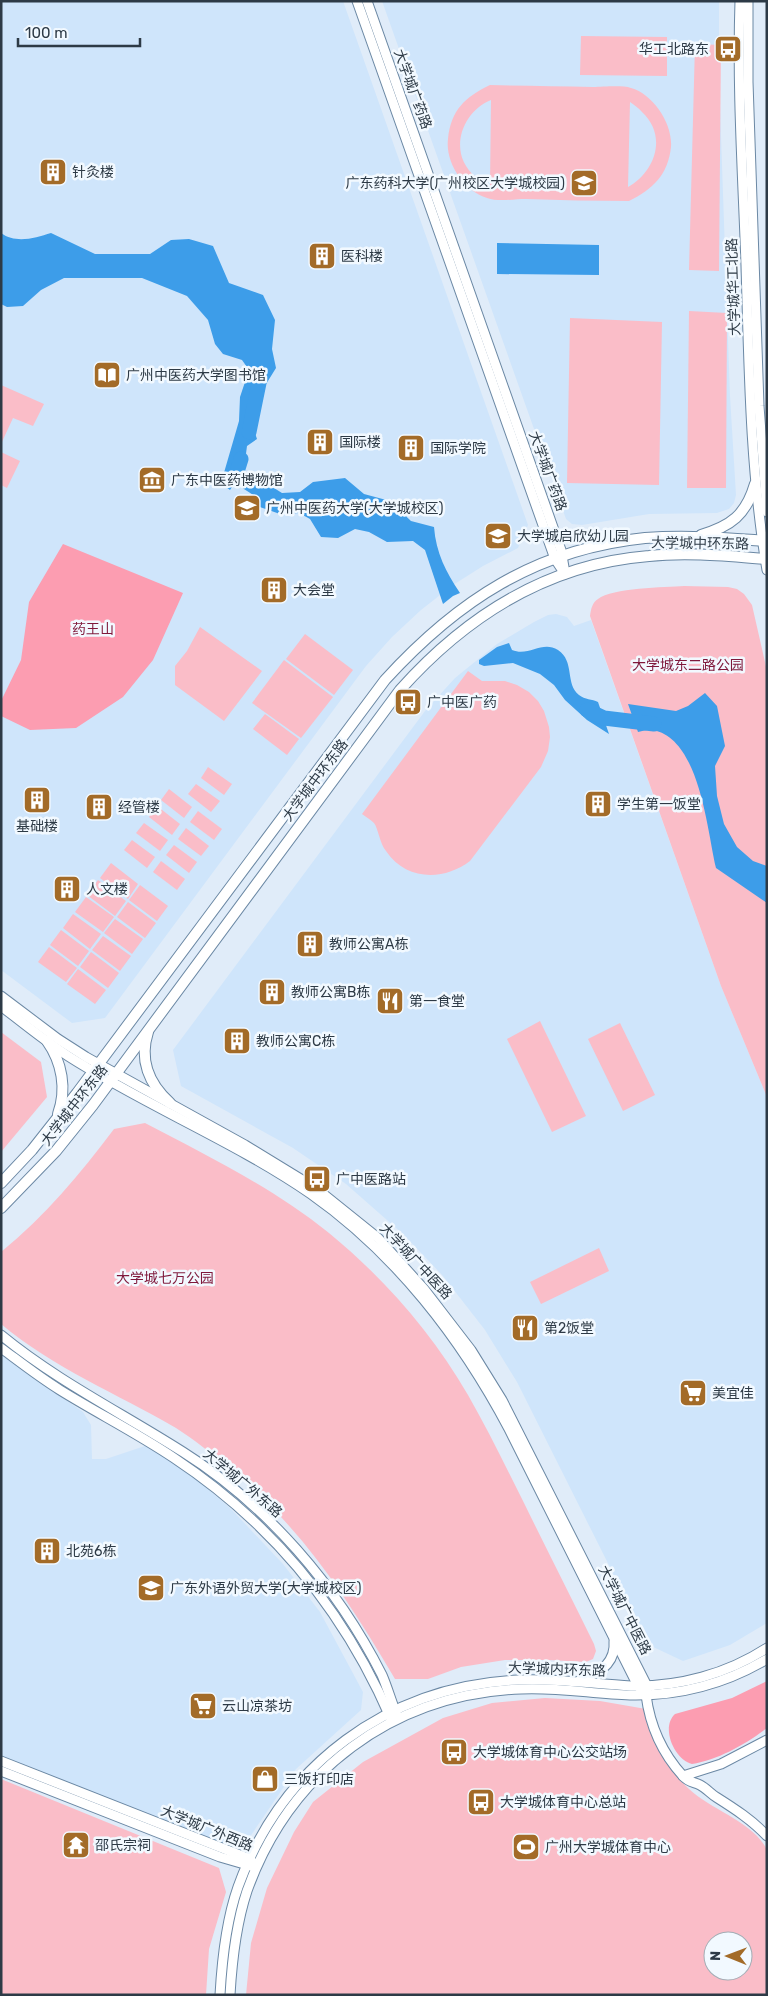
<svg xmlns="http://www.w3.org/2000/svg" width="768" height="1996" viewBox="0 0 768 1996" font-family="Rubik,'Noto Sans SC',sans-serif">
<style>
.built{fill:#cfe5fb}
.green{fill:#fabdc8;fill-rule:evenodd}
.forest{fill:#fc9db1}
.water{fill:#3d9de9}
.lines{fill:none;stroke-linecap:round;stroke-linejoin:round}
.river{stroke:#3d9de9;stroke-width:15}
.tertiary-casing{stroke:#6b88a4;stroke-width:11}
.secondary-casing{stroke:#6b88a4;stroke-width:11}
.primary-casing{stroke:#6b88a4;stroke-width:12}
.tertiary{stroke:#fff;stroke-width:9}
.secondary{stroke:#fff;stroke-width:9}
.primary{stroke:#fff;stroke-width:10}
.labels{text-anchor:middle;stroke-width:5;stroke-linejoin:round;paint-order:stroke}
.poi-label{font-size:14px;fill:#2d3a46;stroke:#f2f9ff;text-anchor:start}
.street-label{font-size:14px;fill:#2d3a46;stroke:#f2f9ff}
.park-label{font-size:14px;fill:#7f183b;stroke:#f2f9ff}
</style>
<rect width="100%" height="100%" fill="#e0ecf9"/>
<g class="built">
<polygon points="1,1 343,1 528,525 518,548 483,566 453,585 421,610 392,637 366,666 105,1018 72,1023 1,970"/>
<polygon points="382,1 719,1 719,78 730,396 736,495 734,503 729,509 717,513 649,514 582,525 572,524 566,519"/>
<polygon points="556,614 567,617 574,626 591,620 721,986 767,1097 767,1623 730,1645 683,1661 649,1645 517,1382 485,1330 443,1276 404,1235 346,1184 293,1148 181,1086 173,1050 425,711 455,678 497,644 534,622 548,615"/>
<polygon points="1,1355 83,1412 91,1425 92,1459 106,1459 148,1445 201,1483 231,1509 283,1564 320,1612 363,1692 361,1710 296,1769 241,1850 1,1758"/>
</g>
<g class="green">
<polygon points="581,36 667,37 667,76 580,75"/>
<polygon points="695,44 721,45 719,271 689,270"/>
<path d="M490 85C524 86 559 86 593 87 603 87 622 85 631 88 653 94 673 124 671 147 668 175 653 189 629 201 594 201 560 200 526 199 514 199 498 202 487 198 464 191 445 163 448 139 451 110 465 97 490 85ZM491 100 490 185H489C485 182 480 180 476 177 447 154 461 112 491 100ZM630 102C634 105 639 108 642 112 668 136 655 172 628 187Z"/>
<polygon points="689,311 727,313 726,488 687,488"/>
<polygon points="570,318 662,322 659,485 567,483"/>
<polygon points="1,385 44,404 33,426 13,418 1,444"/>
<polygon points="1,452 20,461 7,488 1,485"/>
<path d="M684 586 728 587 737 589 744 594 752 605 767 671V1097L721 986 590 616C591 609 592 603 598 599 612 588 665 587 684 586Z"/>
<polygon points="200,627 262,671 224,721 175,685 175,666 187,651"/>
<polygon points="305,634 353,670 334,695 286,659"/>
<polygon points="284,660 333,697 301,738 252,703"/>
<path d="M468 671 482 681H505L517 685 529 692 538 701 544 711 549 727 550 737 548 751 541 767 470 861C444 881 406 881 386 851 380 844 378 828 374 823 371 820 366 817 362 814Z"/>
<polygon points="265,714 299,739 287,755 253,729"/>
<polygon points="208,767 232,784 224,795 201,778"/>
<polygon points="196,784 220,801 211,812 188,794"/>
<polygon points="169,789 192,807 184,818 161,800"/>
<polygon points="157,806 180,824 172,835 149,817"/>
<polygon points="198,811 222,829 214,840 190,822"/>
<polygon points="144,823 168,840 160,851 136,833"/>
<polygon points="186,828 209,846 201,856 178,839"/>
<polygon points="132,840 155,857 147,868 124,850"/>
<polygon points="174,845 197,862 189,873 166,855"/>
<polygon points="161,861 185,879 177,890 153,872"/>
<polygon points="111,863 138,884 128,899 100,878"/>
<polygon points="98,880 126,901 115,916 87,895"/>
<polygon points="140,885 168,906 157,921 129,900"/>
<polygon points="86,897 114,917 103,932 75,912"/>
<polygon points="128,902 156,923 145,938 117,917"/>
<polygon points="73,914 101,934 90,949 63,928"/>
<polygon points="115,919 143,939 132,954 104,933"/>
<polygon points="61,930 89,951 78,966 50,945"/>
<polygon points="103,936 131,956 120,971 92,950"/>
<polygon points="49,947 77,968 66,982 38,962"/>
<polygon points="91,952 119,973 108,988 80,967"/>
<polygon points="78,969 106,990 95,1004 67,984"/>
<polygon points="540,1021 586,1116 552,1132 507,1039"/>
<polygon points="620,1023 655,1095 623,1111 588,1039"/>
<polygon points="1,1032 41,1062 47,1097 1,1152"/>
<path d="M145 1123C208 1156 273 1188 329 1233 385 1279 432 1333 468 1395 488 1430 506 1467 524 1503 547 1550 571 1597 594 1644L596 1651 593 1659 586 1662 548 1660H505L461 1667 428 1679H395C347 1598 303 1529 230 1469 213 1455 195 1440 176 1428 116 1393 55 1369 1 1324V1252C45 1216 80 1174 114 1129Z"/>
<polygon points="599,1248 609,1271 541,1304 530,1282"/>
<path d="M545 1698 600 1701 646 1709C657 1736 667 1769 689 1789 711 1810 754 1822 767 1850V1995H246L251 1943 267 1888 294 1832 313 1802 363 1762 443 1718 492 1703ZM713 1941H743V1971H713Z"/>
<polygon points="1,1779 219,1868 226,1892 209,1949 206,1995 1,1995"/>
</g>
<g class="forest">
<polygon points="63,544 183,593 153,660 123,697 76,728 30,730 1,716 1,701 21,660 29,602"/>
<path d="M767 1681V1728C746 1744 718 1760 692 1764 675 1760 660 1728 675 1714L732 1698Z"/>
</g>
<g class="water">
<path d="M1 233C16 244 35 238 51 233L95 254H150L171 240 189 239 213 246 229 283 263 295 275 320 272 349 276 368 253 405 252 424 257 439 247 446 244 469 230 490 221 483 239 421 240 397 249 370 242 360 223 354 215 344 208 320 187 296 142 278H64L41 290 23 306 7 307 1 304Z"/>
<polygon points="497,243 599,245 599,275 497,274"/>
<path d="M345 478 364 494 390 501 411 521 434 527C436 553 446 572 460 593L453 596 443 604 425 550 413 541 387 542 369 532 355 529 338 538 321 537 310 519 299 513 280 514 254 505 266 483 282 493 300 492 313 482Z"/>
<path d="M509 643 512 650C529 657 542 640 558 650 575 661 565 684 579 695 585 700 592 699 598 702L609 734 587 720 565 700 554 685 540 674 513 663 484 666 479 664V660L497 647Z"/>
<path d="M705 693 717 706 725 746 715 766 717 796 724 824 737 847 753 861 767 866V903L716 868C707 830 700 739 653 730 649 729 643 731 638 732L628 704 676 711 688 706Z"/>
</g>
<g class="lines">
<g class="river">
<polyline points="249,432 259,383"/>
<polyline points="241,459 236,475 270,497 278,500"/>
<polyline points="587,710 604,718 654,724"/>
</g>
<g class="tertiary-casing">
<g id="tertiary">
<polyline points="357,1 555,559 565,574"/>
<polyline points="367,1 561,550 565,573"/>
<path d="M1 1335C57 1381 122 1413 183 1452 267 1505 337 1586 382 1675 388 1689 392 1704 398 1718"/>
<path d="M1 1348C20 1362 39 1377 60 1390 97 1413 137 1433 174 1458 272 1523 344 1610 391 1719"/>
<path d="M646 1695C650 1726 662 1753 683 1776"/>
<path d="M767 1740 721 1764 683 1776C688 1782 694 1782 700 1785 706 1788 711 1794 716 1797 735 1809 752 1820 767 1836"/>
</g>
</g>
<g class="secondary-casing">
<g id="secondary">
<path d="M740 1C737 89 743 178 746 265 749 367 750 469 767 570"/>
<polyline points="748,1 748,82 759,406 767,512"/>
<polyline points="1,996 58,1039 86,1057 245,1145 317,1189 378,1238 424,1289 471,1350 502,1400 647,1686 646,1695"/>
<path d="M1 1006C23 1023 45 1041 68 1056 146 1106 234 1141 311 1194 395 1253 461 1338 509 1429L638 1686 646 1695"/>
<path d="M580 1680C599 1674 616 1663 614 1641"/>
<polyline points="1,1761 250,1859 253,1863"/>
<polyline points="1,1771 220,1857 251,1866"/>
<path d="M220 1995C222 1959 226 1921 238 1887 282 1765 388 1686 518 1680 555 1678 593 1684 631 1686 679 1687 727 1674 767 1648"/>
<path d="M230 1995C232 1960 236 1924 247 1891 290 1771 393 1694 521 1689 557 1687 594 1694 630 1695 678 1696 725 1684 767 1659"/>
</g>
</g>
<g class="primary-casing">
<g id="primary">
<path d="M701 535C731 526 746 515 755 484"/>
<path d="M148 1032C139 1060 149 1084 170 1103"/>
<path d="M47 1041C62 1062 67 1089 58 1114"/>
<path d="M1 1183 32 1150 77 1093 385 680C457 601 536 549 645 538 686 535 726 538 767 541"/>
<path d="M1 1208 56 1151 93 1105 400 690C466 616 547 564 649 556 688 552 727 556 767 559"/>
</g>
</g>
<use href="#tertiary" class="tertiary"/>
<use href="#secondary" class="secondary"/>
<use href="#primary" class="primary"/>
</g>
<defs>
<g id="bus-square" transform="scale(1.4375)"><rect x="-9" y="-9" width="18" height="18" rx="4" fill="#a36b28" stroke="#f2f9ff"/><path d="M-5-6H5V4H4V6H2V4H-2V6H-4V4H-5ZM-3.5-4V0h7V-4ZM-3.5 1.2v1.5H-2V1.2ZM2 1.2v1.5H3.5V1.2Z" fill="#fff"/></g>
<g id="building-square" transform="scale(1.4375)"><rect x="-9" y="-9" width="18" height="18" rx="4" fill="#a36b28" stroke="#f2f9ff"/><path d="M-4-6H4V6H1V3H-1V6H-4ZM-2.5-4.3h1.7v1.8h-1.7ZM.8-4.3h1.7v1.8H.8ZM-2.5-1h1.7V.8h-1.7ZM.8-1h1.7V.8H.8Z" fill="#fff"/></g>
<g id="university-square" transform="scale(1.4375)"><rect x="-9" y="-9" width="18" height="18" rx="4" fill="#a36b28" stroke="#f2f9ff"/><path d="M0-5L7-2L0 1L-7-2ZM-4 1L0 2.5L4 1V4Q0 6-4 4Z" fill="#fff"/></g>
<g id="library-square" transform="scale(1.4375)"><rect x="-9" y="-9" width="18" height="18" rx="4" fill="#a36b28" stroke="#f2f9ff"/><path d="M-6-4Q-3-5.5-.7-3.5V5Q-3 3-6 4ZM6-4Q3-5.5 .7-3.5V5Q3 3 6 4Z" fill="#fff"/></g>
<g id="museum-square" transform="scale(1.4375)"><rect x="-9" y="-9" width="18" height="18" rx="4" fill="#a36b28" stroke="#f2f9ff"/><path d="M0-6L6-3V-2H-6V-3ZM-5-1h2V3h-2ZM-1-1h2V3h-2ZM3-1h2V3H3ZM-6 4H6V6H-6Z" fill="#fff"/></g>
<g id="school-square" transform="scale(1.4375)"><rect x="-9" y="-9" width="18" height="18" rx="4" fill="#a36b28" stroke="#f2f9ff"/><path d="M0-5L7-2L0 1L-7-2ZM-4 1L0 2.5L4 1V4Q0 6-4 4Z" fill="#fff"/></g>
<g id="restaurant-square" transform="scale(1.4375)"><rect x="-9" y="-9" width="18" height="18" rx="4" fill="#a36b28" stroke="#f2f9ff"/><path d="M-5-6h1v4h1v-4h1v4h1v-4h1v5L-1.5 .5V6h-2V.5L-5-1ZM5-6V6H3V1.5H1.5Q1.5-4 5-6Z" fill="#fff"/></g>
<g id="supermarket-square" transform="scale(1.4375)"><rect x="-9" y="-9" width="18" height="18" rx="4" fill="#a36b28" stroke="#f2f9ff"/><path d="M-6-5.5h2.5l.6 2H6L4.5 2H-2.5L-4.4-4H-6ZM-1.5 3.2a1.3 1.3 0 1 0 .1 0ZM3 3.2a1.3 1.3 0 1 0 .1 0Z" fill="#fff"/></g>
<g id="shop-square" transform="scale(1.4375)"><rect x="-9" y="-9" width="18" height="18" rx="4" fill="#a36b28" stroke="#f2f9ff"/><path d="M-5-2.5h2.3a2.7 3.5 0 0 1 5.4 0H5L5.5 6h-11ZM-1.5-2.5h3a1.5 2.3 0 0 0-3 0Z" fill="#fff"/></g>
<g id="temple-square" transform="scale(1.4375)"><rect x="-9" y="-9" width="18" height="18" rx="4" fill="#a36b28" stroke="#f2f9ff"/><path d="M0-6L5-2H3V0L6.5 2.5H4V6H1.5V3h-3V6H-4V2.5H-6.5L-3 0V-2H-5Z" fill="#fff"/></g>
<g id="stadium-square" transform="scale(1.4375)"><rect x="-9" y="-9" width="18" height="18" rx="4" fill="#a36b28" stroke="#f2f9ff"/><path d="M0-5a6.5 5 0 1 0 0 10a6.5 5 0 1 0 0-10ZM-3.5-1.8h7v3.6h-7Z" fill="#fff"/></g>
</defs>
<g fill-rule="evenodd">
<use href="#bus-square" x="728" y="49"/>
<use href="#building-square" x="53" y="172"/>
<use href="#university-square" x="584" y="183"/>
<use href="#building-square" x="322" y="256"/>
<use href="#library-square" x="107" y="375"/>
<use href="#building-square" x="320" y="442"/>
<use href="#building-square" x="411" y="448"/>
<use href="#museum-square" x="152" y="480"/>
<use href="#university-square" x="247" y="508"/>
<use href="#school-square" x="498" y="536"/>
<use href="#building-square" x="274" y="590"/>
<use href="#bus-square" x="408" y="702"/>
<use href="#building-square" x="37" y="800"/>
<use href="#building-square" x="598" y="804"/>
<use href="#building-square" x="99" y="807"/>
<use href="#building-square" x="67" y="889"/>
<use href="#building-square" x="310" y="944"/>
<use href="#building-square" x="272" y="992"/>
<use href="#restaurant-square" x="390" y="1001"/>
<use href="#building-square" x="237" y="1041"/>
<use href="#bus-square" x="317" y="1179"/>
<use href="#restaurant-square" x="525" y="1328"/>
<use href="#supermarket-square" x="693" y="1393"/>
<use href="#building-square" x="47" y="1551"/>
<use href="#university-square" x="151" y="1588"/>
<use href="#supermarket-square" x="203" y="1706"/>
<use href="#bus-square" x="454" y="1752"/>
<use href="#shop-square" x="265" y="1779"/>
<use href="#bus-square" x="481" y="1802"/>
<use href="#temple-square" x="76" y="1845"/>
<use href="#stadium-square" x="526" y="1847"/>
</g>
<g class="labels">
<g class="poi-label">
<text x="709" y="54" text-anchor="end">华工北路东</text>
<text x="72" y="177">针灸楼</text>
<text x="565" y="188" text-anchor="end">广东药科大学(广州校区大学城校园)</text>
<text x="341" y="261">医科楼</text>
<text x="126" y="380">广州中医药大学图书馆</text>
<text x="339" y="447">国际楼</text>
<text x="430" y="453">国际学院</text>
<text x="171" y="485">广东中医药博物馆</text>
<text x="266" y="513">广州中医药大学(大学城校区)</text>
<text x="517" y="541">大学城启欣幼儿园</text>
<text x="293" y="595">大会堂</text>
<text x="427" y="707">广中医广药</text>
<text x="617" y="809">学生第一饭堂</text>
<text x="118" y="812">经管楼</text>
<text x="37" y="831" text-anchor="middle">基础楼</text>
<text x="86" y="894">人文楼</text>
<text x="329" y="949">教师公寓A栋</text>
<text x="291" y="997">教师公寓B栋</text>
<text x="409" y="1006">第一食堂</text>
<text x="256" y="1046">教师公寓C栋</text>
<text x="336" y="1184">广中医路站</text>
<text x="544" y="1333">第2饭堂</text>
<text x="712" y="1398">美宜佳</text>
<text x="66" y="1556">北苑6栋</text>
<text x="170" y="1593">广东外语外贸大学(大学城校区)</text>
<text x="222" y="1711">云山凉茶坊</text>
<text x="473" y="1757">大学城体育中心公交站场</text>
<text x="284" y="1784">三饭打印店</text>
<text x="500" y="1807">大学城体育中心总站</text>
<text x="95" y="1850">邵氏宗祠</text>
<text x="545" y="1852">广州大学城体育中心</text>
</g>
<g class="street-label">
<text transform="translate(413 89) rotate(70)" y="5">大学城广药路</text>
<text transform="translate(733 287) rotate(-92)" y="5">大学城华工北路</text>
<text transform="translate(548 471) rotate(70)" y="5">大学城广药路</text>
<text transform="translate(700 543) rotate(1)" y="5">大学城中环东路</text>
<text transform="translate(315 780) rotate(-53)" y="5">大学城中环东路</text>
<text transform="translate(74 1105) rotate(-52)" y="5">大学城中环东路</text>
<text transform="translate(416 1261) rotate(47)" y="5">大学城广中医路</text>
<text transform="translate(243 1483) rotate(40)" y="5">大学城广外东路</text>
<text transform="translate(625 1610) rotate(63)" y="5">大学城广中医路</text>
<text transform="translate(557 1669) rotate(2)" y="5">大学城内环东路</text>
<text transform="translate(207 1828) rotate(22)" y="5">大学城广外西路</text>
</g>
<g class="park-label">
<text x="93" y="634">药王山</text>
<text x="688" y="670">大学城东二路公园</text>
<text x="165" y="1283">大学城七万公园</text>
</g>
</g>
<rect width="768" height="1996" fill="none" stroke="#2d3a46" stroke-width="5"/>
<g transform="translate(728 1956) rotate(271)"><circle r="24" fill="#f2f9ff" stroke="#a3adb5"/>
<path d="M0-4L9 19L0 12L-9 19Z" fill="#a36b28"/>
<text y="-8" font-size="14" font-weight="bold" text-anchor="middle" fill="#2d3a46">N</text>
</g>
<path d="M18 38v8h122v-8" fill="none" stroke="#2d3a46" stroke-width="2.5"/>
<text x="25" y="38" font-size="15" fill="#2d3a46" stroke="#f2f9ff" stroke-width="4" paint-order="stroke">100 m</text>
</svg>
